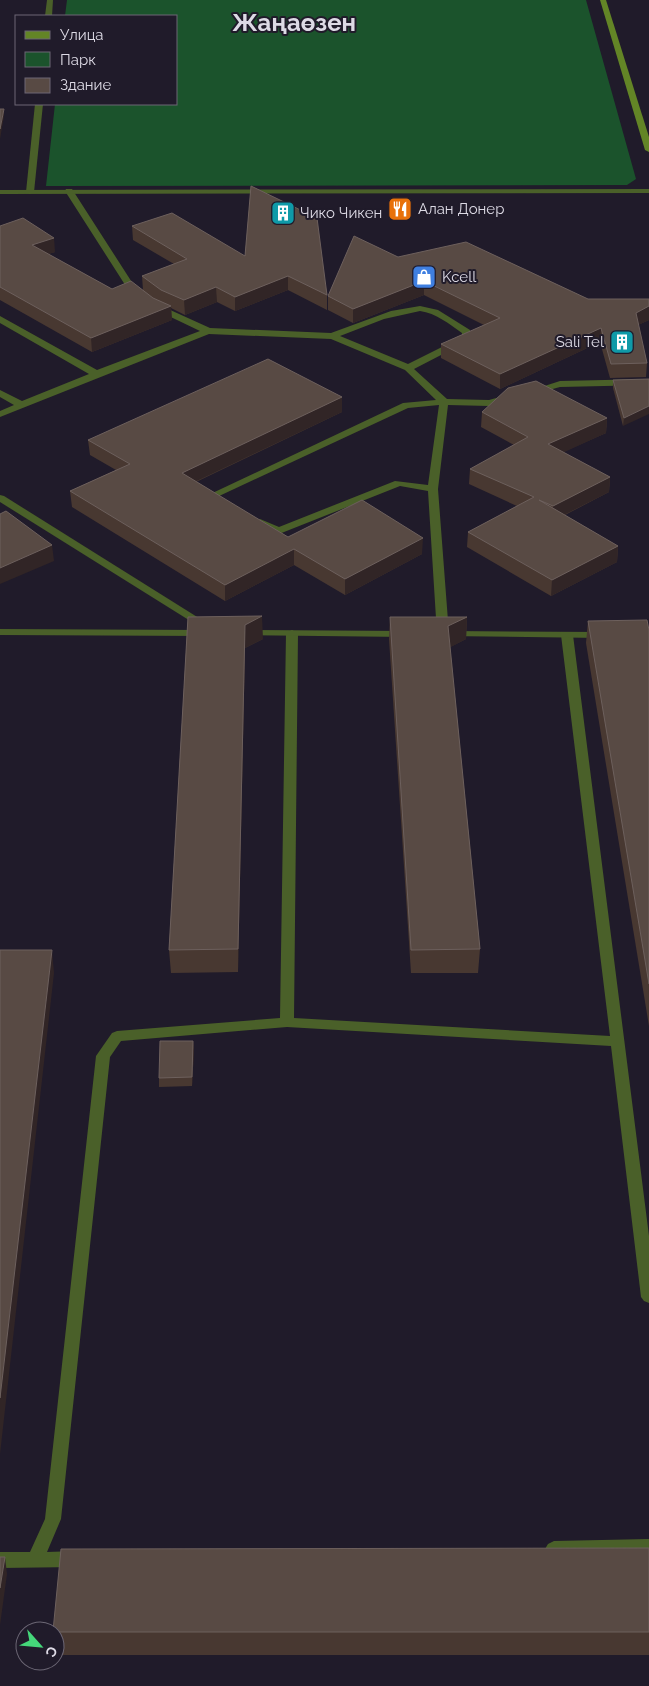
<svg xmlns="http://www.w3.org/2000/svg" width="649" height="1686" viewBox="0 0 649 1686" font-family="Raleway,sans-serif">
<style>
.green{fill:#1b532c}
.lines{fill:none;stroke-linecap:round;stroke-linejoin:round}
.lane{fill:#4a6029;fill-rule:evenodd}
.street{fill:#4a6029;fill-rule:evenodd}
.secondary{fill:#638526;fill-rule:evenodd}
.wall{fill:#483831}
.shaded-wall{fill:#312526}
.building{fill:#584a44;stroke:#6d605d}
.labels{text-anchor:middle;stroke-width:4;stroke-linejoin:round;paint-order:stroke}
.far-poi-label{font-size:15px;fill:#dddae5;stroke:#201b2a;text-anchor:start}
.far-town-label{font-size:24px;font-weight:bold;fill:#dddae5;stroke:#201b2a}
</style>
<rect width="100%" height="100%" fill="#201b2a"/>
<polygon class="green" points="67,0 586,0 636,179 627,185 46,186 55,104 176,104 176,16 65,16"/>
<g class="lines">
<g class="lane">
<polygon points="47,0 53,0 52,16 45,16"/>
<polygon points="35,104 43,104 34,192 30,194 26,192"/>
<polygon points="66,189 72,189 135,287 143,294 142,296 136,296 129,291 65,191"/>
<path d="M157 304 210 328 331 333 391 311 420 306 438 310 470 330V340L414 369 447 399 489 400 507 395 512 398 489 406 448 405 438 489 449 634 447 636 443 637 437 634 428 491 400 486 279 534 255 522 260 519 279 527 395 481 428 485 439 405 408 408 217 497 222 501 221 503H213L204 497 403 403 436 400 405 370 331 339 209 334 0 417V411L14 405 0 397V390L22 401 89 374 0 323V316L97 370 200 331 154 309 153 307ZM420 311C436 313 449 324 462 333V337L408 364 340 336 384 319Z"/>
<polygon points="649,379 649,385 560,387 534,394 529,391 560,381"/>
<polygon points="0,495 4,496 210,625 208,627 200,627 0,502"/>
<polygon points="292,630 298,633 294,1018 610,1036 561,635 567,632 573,635 649,1236 649,1303 644,1301 641,1297 611,1046 287,1027 121,1041 110,1057 61,1519 47,1552 77,1551 83,1554 86,1559 83,1564 77,1567 0,1568 0,1552 30,1552 45,1519 96,1056 112,1033 117,1031 280,1018 286,633"/>
<polygon points="649,1539 649,1555 554,1557 548,1554 545,1549 548,1544 554,1541"/>
</g>
<g class="street">
<polygon points="649,189 649,193 0,194 0,190"/>
<polygon points="0,629 204,630 210,633 204,636 0,635"/>
<polygon points="247,630 407,631 413,634 407,637 243,635 241,633"/>
<polygon points="449,631 602,632 608,635 602,638 445,636 443,634"/>
</g>
<polygon class="secondary" points="600,0 606,0 649,137 649,152 645,150"/>
</g>
<g class="wall">
<polygon points="251,186 327,295 327,310 288,290 235,311 217,302 185,315 171,308 172,320 92,352 0,300 0,226 55,252 48,254 112,289 143,290 142,276 174,264 133,240 132,226 245,256"/>
<polygon points="398,257 588,299 649,299 649,320 638,325 647,363 646,377 610,378 600,342 500,389 441,358 441,344 484,325 424,295 353,323 328,310 328,296"/>
<polygon points="613,380 649,380 623,426 613,388"/>
<polygon points="342,397 342,412 196,482 288,537 422,554 345,595 294,565 225,601 72,507 70,491 116,470 90,455 88,440"/>
<polygon points="482,412 607,418 606,433 563,452 610,477 609,492 565,515 618,546 617,562 551,596 467,547 468,532 517,506 469,484 470,469 514,445 481,427"/>
<polygon points="188,617 263,639 245,648 238,972 171,973 169,950"/>
<polygon points="390,617 467,617 466,639 450,647 480,949 478,973 411,973 389,639"/>
<polygon points="588,621 649,630 649,1026 586,643"/>
<polygon points="193,1041 194,1050 192,1086 159,1087 159,1078"/>
<polygon points="649,1548 649,1655 56,1655 55,1646 55,1631"/>
</g>
<g class="shaded-wall">
<polygon points="4,109 4,116 0,139 0,129"/>
<polygon points="54,238 55,252 33,259 32,245"/>
<polygon points="288,276 288,290 235,311 235,297"/>
<polygon points="424,281 424,295 353,323 353,309"/>
<polygon points="216,287 217,302 185,315 184,300"/>
<polygon points="171,306 172,320 92,352 91,338"/>
<polygon points="649,306 649,320 634,327 636,313"/>
<polygon points="601,328 600,342 500,389 500,374"/>
<polygon points="342,397 342,412 182,488 182,473"/>
<polygon points="649,406 649,414 623,426 624,418"/>
<polygon points="607,418 606,433 547,460 548,444"/>
<polygon points="610,477 609,492 552,521 553,506"/>
<polygon points="423,538 422,554 345,595 345,579"/>
<polygon points="52,545 54,561 0,584 0,568"/>
<polygon points="618,546 617,562 551,596 552,580"/>
<polygon points="294,549 294,565 225,601 225,585"/>
<polygon points="262,616 263,639 245,648 238,972 238,949 245,625"/>
<polygon points="467,617 466,639 447,649 448,626"/>
<polygon points="52,950 54,973 0,1454 0,1398"/>
<polygon points="193,1041 194,1050 192,1086 192,1077"/>
<polygon points="5,1557 7,1574 0,1625 0,1588"/>
</g>
<g class="building">
<polygon points="0,109 4,109 0,129"/>
<polygon points="251,186 317,218 327,295 288,276 235,297 216,287 184,300 161,290 142,276 187,259 132,226 172,213 245,256"/>
<polygon points="23,218 54,238 32,245 112,289 131,281 153,298 171,306 91,338 0,287 0,226"/>
<polygon points="354,236 398,257 466,242 588,299 649,299 649,306 636,313 647,363 611,364 601,328 500,374 441,344 500,318 424,281 353,309 328,296"/>
<polygon points="268,359 342,397 182,473 288,537 362,500 423,538 345,579 294,549 225,585 70,491 130,464 88,440"/>
<polygon points="649,379 649,406 624,418 613,380"/>
<polygon points="536,381 607,418 548,444 610,477 553,506 539,500 618,546 552,580 468,532 534,497 470,469 528,437 482,412 508,388"/>
<polygon points="6,511 52,545 0,568 0,514"/>
<polygon points="262,616 245,625 238,949 169,950 188,617"/>
<polygon points="390,617 467,617 448,626 480,949 411,950"/>
<polygon points="647,620 649,630 649,984 588,621"/>
<polygon points="0,950 52,950 0,1398"/>
<polygon points="160,1041 193,1041 192,1077 159,1078"/>
<polygon points="649,1548 649,1632 55,1632 55,1631 53,1631 61,1549"/>
<polygon points="0,1557 5,1557 0,1588"/>
</g>
<defs>
<g id="restaurant-square" transform="scale(1.25)"><rect x="-9" y="-9" width="18" height="18" rx="4" fill="#e8710a" stroke="#201b2a"/><path d="M-5-6h1v4h1v-4h1v4h1v-4h1v5L-1.5 .5V6h-2V.5L-5-1ZM5-6V6H3V1.5H1.5Q1.5-4 5-6Z" fill="#fff"/></g>
<g id="building-square" transform="scale(1.25)"><rect x="-9" y="-9" width="18" height="18" rx="4" fill="#0f9aa8" stroke="#201b2a"/><path d="M-4-6H4V6H1V3H-1V6H-4ZM-2.5-4.3h1.7v1.8h-1.7ZM.8-4.3h1.7v1.8H.8ZM-2.5-1h1.7V.8h-1.7ZM.8-1h1.7V.8H.8Z" fill="#fff"/></g>
<g id="shop-square" transform="scale(1.25)"><rect x="-9" y="-9" width="18" height="18" rx="4" fill="#3f7fe0" stroke="#201b2a"/><path d="M-5-2.5h2.3a2.7 3.5 0 0 1 5.4 0H5L5.5 6h-11ZM-1.5-2.5h3a1.5 2.3 0 0 0-3 0Z" fill="#fff"/></g>
</defs>
<g fill-rule="evenodd">
<use href="#restaurant-square" x="400" y="209"/>
<use href="#building-square" x="283" y="213"/>
<use href="#shop-square" x="424" y="277"/>
<use href="#building-square" x="622" y="342"/>
</g>
<g class="labels">
<g class="far-poi-label">
<text x="418" y="214">Алан Донер</text>
<text x="300" y="218">Чико Чикен</text>
<text x="442" y="282">Kcell</text>
<text x="604" y="347" text-anchor="end">Sali Tel</text>
</g>
<g class="far-town-label">
<text x="294" y="31">Жаңаөзен</text>
</g>
</g>
<rect x="15" y="15" width="162" height="90" fill="#201b2a" stroke="#6c6775"/>
<rect x="25" y="31" width="25" height="8" fill="#638526" stroke="#6c6775"/>
<text x="60" y="40" font-size="15" fill="#dddae5">Улица</text>
<rect x="25" y="52" width="25" height="15" fill="#1b532c" stroke="#6c6775"/>
<text x="60" y="65" font-size="15" fill="#dddae5">Парк</text>
<rect x="25" y="78" width="25" height="15" fill="#584a44" stroke="#6c6775"/>
<text x="60" y="90" font-size="15" fill="#dddae5">Здание</text>
<g transform="translate(40 1646) rotate(117)"><circle r="24" fill="#201b2a" stroke="#6c6775"/>
<path d="M0-4L9 19L0 12L-9 19Z" fill="#45d77a"/>
<text y="-8" font-size="14" font-weight="bold" text-anchor="middle" fill="#dddae5">С</text>
</g>
</svg>
